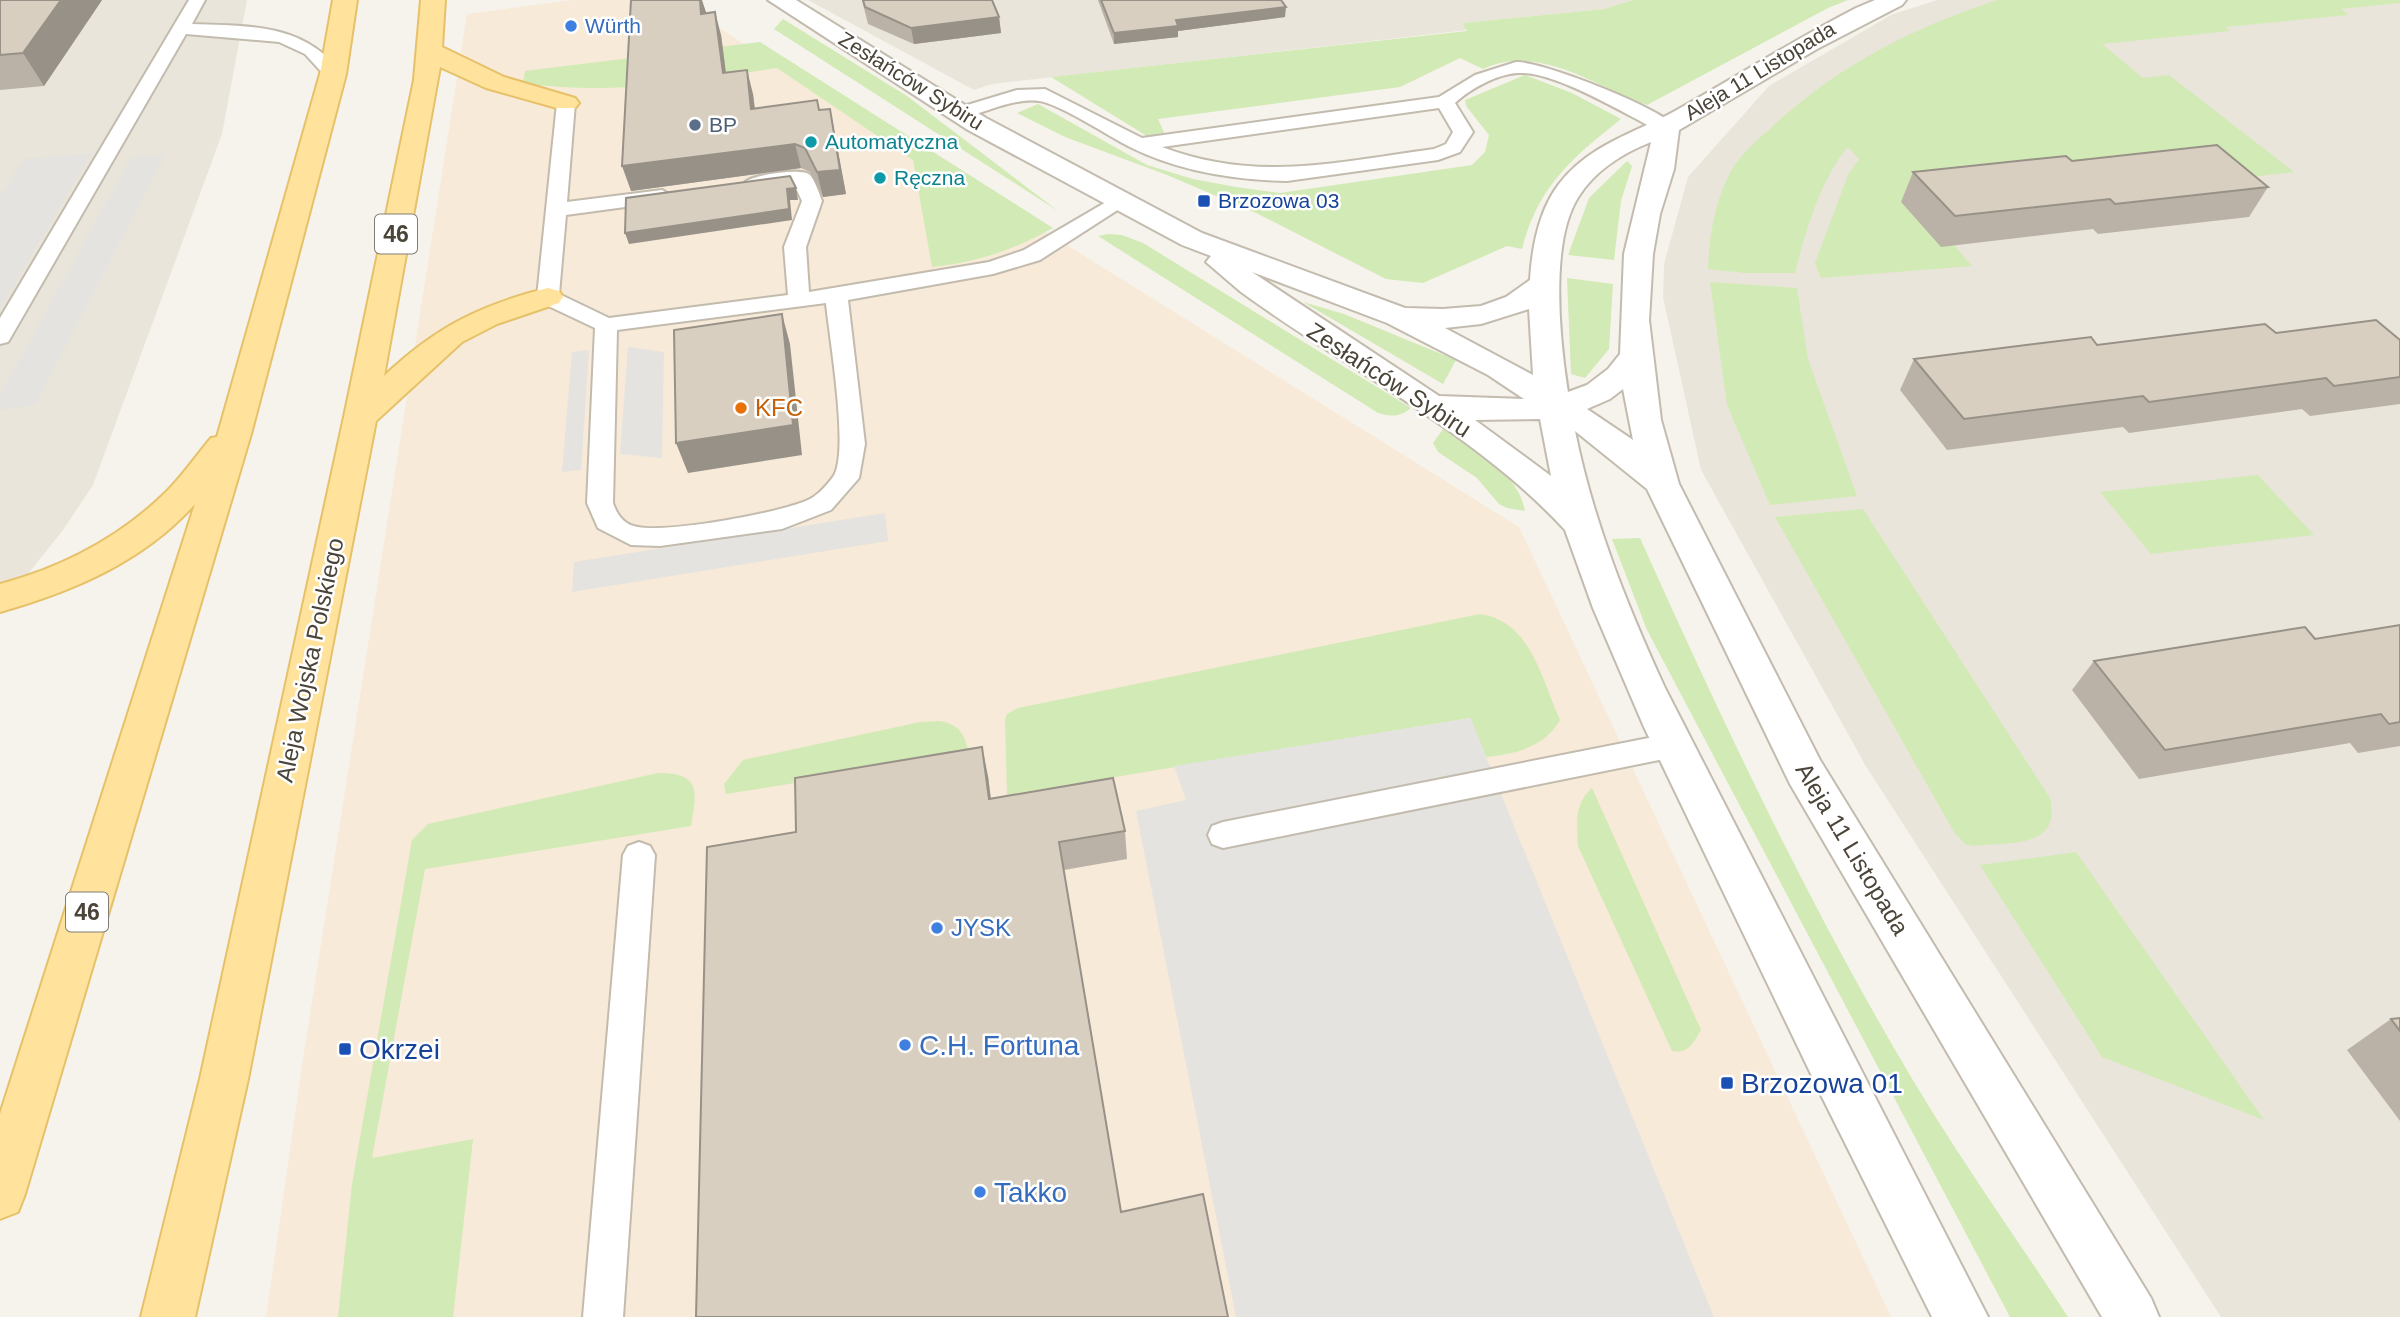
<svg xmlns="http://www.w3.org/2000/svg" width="2400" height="1317" viewBox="0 0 2400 1317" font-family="Helvetica,sans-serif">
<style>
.residential{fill:#eae5da}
.commercial{fill:#f7ead8}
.green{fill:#d2eab5}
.parking{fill:#e5e3e0}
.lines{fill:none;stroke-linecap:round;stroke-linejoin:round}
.service-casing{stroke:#c2bbae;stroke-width:4}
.tertiary-casing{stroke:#c2bbae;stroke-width:4}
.primary-casing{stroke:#e6c16a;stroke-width:4}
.service{fill:#fff;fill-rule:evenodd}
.tertiary{fill:#fff;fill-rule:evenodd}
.primary{fill:#ffe39c;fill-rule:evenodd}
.wall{fill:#bab2a6}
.shaded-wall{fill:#979187}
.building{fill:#d8cfc1;stroke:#979187;stroke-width:2}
.shop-dot{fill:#3f7fe0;stroke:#fff;stroke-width:2.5}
.service-dot{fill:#5c6f8a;stroke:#fff;stroke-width:2.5}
.culture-dot{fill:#0f9aa8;stroke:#fff;stroke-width:2.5}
.transit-dot{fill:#1a4fb4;stroke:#fff;stroke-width:2.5}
.food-dot{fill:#e8710a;stroke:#fff;stroke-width:2.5}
.labels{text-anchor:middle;stroke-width:5;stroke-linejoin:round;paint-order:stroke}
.far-shop-label{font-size:21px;fill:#366cbe;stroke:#fff;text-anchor:start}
.far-street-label{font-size:21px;fill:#4b4439;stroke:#fff}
.far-service-label{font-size:21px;fill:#4e5e75;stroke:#fff;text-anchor:start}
.far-culture-label{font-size:21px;fill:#0d838f;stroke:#fff;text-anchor:start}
.far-transit-label{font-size:21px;fill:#164399;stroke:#fff;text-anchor:start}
.shield{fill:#fff;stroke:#817c74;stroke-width:2}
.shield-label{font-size:23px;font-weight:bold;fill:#4b4439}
.street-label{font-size:24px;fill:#4b4439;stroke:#fff}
.food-label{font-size:24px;fill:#c56008;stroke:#fff;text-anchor:start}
.shop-label{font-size:24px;fill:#366cbe;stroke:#fff;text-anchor:start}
.near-shop-label{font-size:28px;fill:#366cbe;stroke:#fff;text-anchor:start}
.near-transit-label{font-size:28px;fill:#164399;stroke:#fff;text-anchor:start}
</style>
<rect width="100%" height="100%" fill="#f6f3ec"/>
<g class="residential">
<polygon points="0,0 247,0 222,134 93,485 63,530 0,609"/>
<polygon points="808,0 1633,0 1604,9 1462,23 1468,30 992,84 974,90"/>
<polygon points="1937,0 2400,0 2400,1317 2221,1317 1867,768 1701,470 1663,297 1664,264 1688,177 1769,86 1891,15"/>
</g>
<polygon class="commercial" points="572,0 674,0 1519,527 1891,1317 266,1317 303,1059 467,14"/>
<g class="green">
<path d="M1633 0H1848L1828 8 1647 105C1594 86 1540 43 1483 69L1460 58 1400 87 1158 119 1164 132 1161 136 1150 138 1051 77 1467 31 1462 23 1604 9Z"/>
<path d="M1997 0H2400V3L2341 9 2349 15 2225 27 2230 31 2102 44 2143 78 2169 75 2294 172 2207 182 1901 202 1941 246 1954 245 1972 266 1821 278 1815 263 1848 175 1859 159 1848 147C1822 176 1804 235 1795 273H1745L1708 269C1709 236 1716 195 1734 166 1744 151 1761 137 1775 124 1841 64 1913 28 1997 0Z"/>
<polygon points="783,19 907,96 1058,211 774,29"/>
<path d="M760 42 1053 228C1013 250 978 262 932 267L913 160 777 68C689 81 612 96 523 83L525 71Z"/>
<path d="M1525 75 1572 93 1621 119C1572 158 1538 186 1522 249L1507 246 1423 283 1386 279 1256 213 1167 175 1065 137 1017 113 1038 104 1147 165 1193 179 1236 187 1280 193 1472 165 1485 152 1489 135 1466 106 1465 100Z"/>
<polygon points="1627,161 1632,166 1621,201 1614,260 1568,255 1589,198"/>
<path d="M1108 234 1122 235 1143 243 1411 408C1400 417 1392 417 1378 413L1098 236Z"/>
<polygon points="1567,278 1613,284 1609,349 1585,378 1571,374"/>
<polygon points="1710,282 1797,288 1808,359 1857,496 1770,505 1727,405"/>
<polygon points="1303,302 1344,314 1456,360 1443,384"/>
<path d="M1443 429C1471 449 1519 472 1525 511L1507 508 1499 504 1477 478 1438 452 1433 443Z"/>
<polygon points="2258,475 2314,535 2151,554 2100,492"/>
<path d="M1863 509 2050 798C2062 849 2009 842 1973 846L1965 844 1954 832 1775 517Z"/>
<path d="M1640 538C1723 723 1810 908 1914 1082 1962 1162 2017 1239 2068 1317H2010L1647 630 1612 539Z"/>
<path d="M1480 614C1531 621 1541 678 1560 720 1545 747 1515 754 1486 757L1470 718 1007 795 1005 720 1007 714 1018 708Z"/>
<path d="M940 721C962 725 964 736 970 755L726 794 724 784 743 760 920 722Z"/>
<path d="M658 773C701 773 697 791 691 826L425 869 372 1158 473 1139 453 1317H338L352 1184 412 840 428 824Z"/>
<path d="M1592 788 1701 1030C1693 1043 1689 1054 1672 1051L1578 846C1577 824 1574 803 1592 788Z"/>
<polygon points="2076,852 2264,1120 2102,1057 1980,865"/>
</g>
<g class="parking">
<polygon points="92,153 0,308 0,196 24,159"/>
<polygon points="166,154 35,405 0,410 0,395 131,157"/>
<polygon points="628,347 664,352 662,458 620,454"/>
<polygon points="589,350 581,470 562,472 572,352"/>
<polygon points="885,513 888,541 572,592 574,562"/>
<polygon points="1471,718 1486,757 1714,1317 1236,1317 1136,811 1186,800 1174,766"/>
</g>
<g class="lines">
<g class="service-casing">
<g id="service">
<path d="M189 0H205L192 24C249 26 305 23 342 74L339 78H327L305 54 279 42 186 34 11 337 8 342 0 344V318Z"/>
<path d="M1516 62C1542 61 1661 108 1676 127L1666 133 1659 131C1625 114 1555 71 1518 73 1497 74 1470 89 1455 103L1473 132 1460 152 1438 160 1287 181C1234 180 1178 171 1130 147 1110 137 1058 103 1039 101 1013 98 986 112 961 119L952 113 954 109 1017 90 1045 89 1142 138 1439 97 1475 75ZM1439 108 1453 132 1446 144 1434 149C1337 162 1258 183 1162 147Z"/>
<path d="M566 97 575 103 567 202 662 190 672 196 662 202 566 215 559 294 609 318 788 295 784 247 802 201 794 184 747 187 744 183C750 175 803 167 810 175 815 181 819 193 822 201L806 247 809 292 989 262 1024 250 1113 198H1127L1130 202 1040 260 993 274 848 300 865 444 859 478 831 510 782 529 660 546 631 545 598 528 587 503 595 328 540 302 537 297 557 103ZM826 303C829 336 850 454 833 477 828 484 818 495 810 499 782 513 668 533 638 527 624 525 617 515 613 503L617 330Z"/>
<polygon points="1674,733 1684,737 1689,745 1684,753 1674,757 1223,848 1212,844 1208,835 1212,826 1223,822"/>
<polygon points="639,842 650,846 655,855 623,1317 583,1317 623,855 628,846"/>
</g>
</g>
<g class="tertiary-casing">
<path id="tertiary" d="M768 0H796L986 118 1202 233 1405 308 1443 309 1481 306 1506 297 1530 280C1532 247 1539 210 1559 184 1590 144 1633 134 1675 111 1736 77 1794 40 1856 8L1875 0H1906L1902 5 1817 49 1679 130 1674 169 1660 214 1653 254 1649 320 1661 420 1679 484 1820 760 2151 1298 2159 1317H2102L1790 784 1647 489 1575 431C1593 521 1627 605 1665 688L1988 1317H1932L1822 1097 1644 727 1593 608 1565 530C1475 432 1348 370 1241 292L1206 262 1211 256 1182 245 968 130ZM1651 142 1624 254 1620 354 1608 369 1587 385 1568 392C1560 341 1549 241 1579 196 1595 171 1623 153 1651 142ZM1252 272 1387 323 1488 375 1524 399 1439 396ZM1529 309 1533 375 1445 328 1481 324ZM1623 389 1633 440 1587 409 1610 399ZM1540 419 1551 476 1475 420Z"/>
</g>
<g class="primary-casing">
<g id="primary">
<path d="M333 0H357L346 74 251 434 25 1194 18 1212 0 1219V1114L195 504C143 562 73 591 0 612V584C60 568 117 539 163 495 181 478 195 457 211 438L217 437 320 74Z"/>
<path d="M421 0H445L442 47 504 77 575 98 579 103 575 108H557L486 88 440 67 384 376C436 327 480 305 548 288L559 291 563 297 559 303 497 324 462 342 376 421 248 1079 195 1317H141L200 1079 344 417 414 80Z"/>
</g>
</g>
<use href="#service" class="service"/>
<use href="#tertiary" class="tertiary"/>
<use href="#primary" class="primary"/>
</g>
<g class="wall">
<polygon points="0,0 102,0 44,86 0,90"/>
<polygon points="862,0 992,0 999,17 1001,33 914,44 868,24"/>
<polygon points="1098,0 1281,0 1285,17 1178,31 1178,37 1114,44"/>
<polygon points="706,13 721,35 726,73 753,94 755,108 820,110 830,109 846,194 823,197 810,172 801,168 631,191"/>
<polygon points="2072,161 2268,187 2249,217 2098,234 2093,229 1941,247 1901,202 1913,172"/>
<polygon points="2276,333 2400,340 2400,404 2310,416 2302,409 2129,433 2123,427 1947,450 1900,390 1914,359 2097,345"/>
<polygon points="2400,625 2400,746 2358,753 2350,743 2139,779 2072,690 2094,661 2315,639"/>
<polygon points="988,776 991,799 1125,831 1127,859 1064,870 696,1317"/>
<polygon points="2400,1018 2400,1121 2347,1050 2391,1019"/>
</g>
<g class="shaded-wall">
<polygon points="61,0 102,0 44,86 23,53"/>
<polygon points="700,0 702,0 706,12 708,37 701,14"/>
<polygon points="1286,7 1285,17 1178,31 1178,37 1114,44 1114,33 1176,20"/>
<polygon points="715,12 721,35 729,97 723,73"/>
<polygon points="999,17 1001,33 914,44 911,28"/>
<polygon points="747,70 753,94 757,133 751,109"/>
<polygon points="830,109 846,194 823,197 817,172"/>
<polygon points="795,144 801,168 631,191 622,166"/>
<polygon points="796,188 798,200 790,200 792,220 629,244 625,233 787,189"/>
<polygon points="782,314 790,344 802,455 688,473 676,443"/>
<polygon points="982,747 988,776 994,827 989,799"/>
</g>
<g class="building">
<polygon points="0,0 61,0 23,53 0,55"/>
<polygon points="631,0 700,0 701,14 715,12 723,73 747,70 751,109 817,100 819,110 830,109 840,170 817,172 805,148 795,144 622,166"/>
<polygon points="863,0 992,0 999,17 911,28 865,7"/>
<polygon points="1101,0 1281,0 1286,7 1176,20 1178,26 1114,33"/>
<polygon points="2217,145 2268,187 2115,204 2110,199 1955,216 1913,172 2066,156 2072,161"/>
<polygon points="790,176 796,188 787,189 789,209 625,233 626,198"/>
<polygon points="782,314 793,425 676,443 674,330"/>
<polygon points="2376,320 2400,340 2400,377 2334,386 2326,378 2149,402 2143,396 1964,419 1914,359 2091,337 2097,345 2265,324 2276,333"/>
<polygon points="2400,625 2400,722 2389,724 2381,714 2165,750 2094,661 2305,627 2315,639"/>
<polygon points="982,747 989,799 1113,778 1125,831 1059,842 1121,1212 1203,1194 1228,1317 696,1317 707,847 796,832 795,778"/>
<polygon points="2400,1018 2400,1031 2391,1019"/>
</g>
<g class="shop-dot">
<circle cx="571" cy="26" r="7"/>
<circle cx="937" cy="928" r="7"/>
<circle cx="905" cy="1045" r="7"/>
<circle cx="980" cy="1192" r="7"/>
</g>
<circle class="service-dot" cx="695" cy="125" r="7"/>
<g class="culture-dot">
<circle cx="811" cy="142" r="7"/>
<circle cx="880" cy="178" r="7"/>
</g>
<g class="transit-dot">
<rect x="1197" y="194" width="14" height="14" rx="3.5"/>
<rect x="338" y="1042" width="14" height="14" rx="3.5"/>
<rect x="1720" y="1076" width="14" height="14" rx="3.5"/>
</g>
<circle class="food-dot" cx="741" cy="408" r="7"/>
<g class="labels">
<g class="far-shop-label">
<text x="585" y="33">Würth</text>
</g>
<g class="far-street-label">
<text transform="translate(1760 71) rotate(-31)" y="7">Aleja 11 Listopada</text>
<text transform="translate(911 81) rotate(32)" y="7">Zesłańców Sybiru</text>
</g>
<g class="far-service-label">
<text x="709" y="132">BP</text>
</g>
<g class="far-culture-label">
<text x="825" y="149">Automatyczna</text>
<text x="894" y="185">Ręczna</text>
</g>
<g class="far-transit-label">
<text x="1218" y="208">Brzozowa 03</text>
</g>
<g class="shield">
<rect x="375" y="214.5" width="42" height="39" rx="5"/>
<rect x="66" y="892.5" width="42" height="39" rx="5"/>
</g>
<g class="shield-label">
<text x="396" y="242">46</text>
<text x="87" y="920">46</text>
</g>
<g class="street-label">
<text transform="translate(1389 380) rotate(33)" y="8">Zesłańców Sybiru</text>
<text transform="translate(310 660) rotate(-78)" y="8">Aleja Wojska Polskiego</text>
<text transform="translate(1852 849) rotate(59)" y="8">Aleja 11 Listopada</text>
</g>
<g class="food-label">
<text x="755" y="416">KFC</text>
</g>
<g class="shop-label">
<text x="951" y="936">JYSK</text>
</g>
<g class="near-shop-label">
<text x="919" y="1055">C.H. Fortuna</text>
<text x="994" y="1202">Takko</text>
</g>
<g class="near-transit-label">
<text x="359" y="1059">Okrzei</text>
<text x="1741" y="1093">Brzozowa 01</text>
</g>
</g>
</svg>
